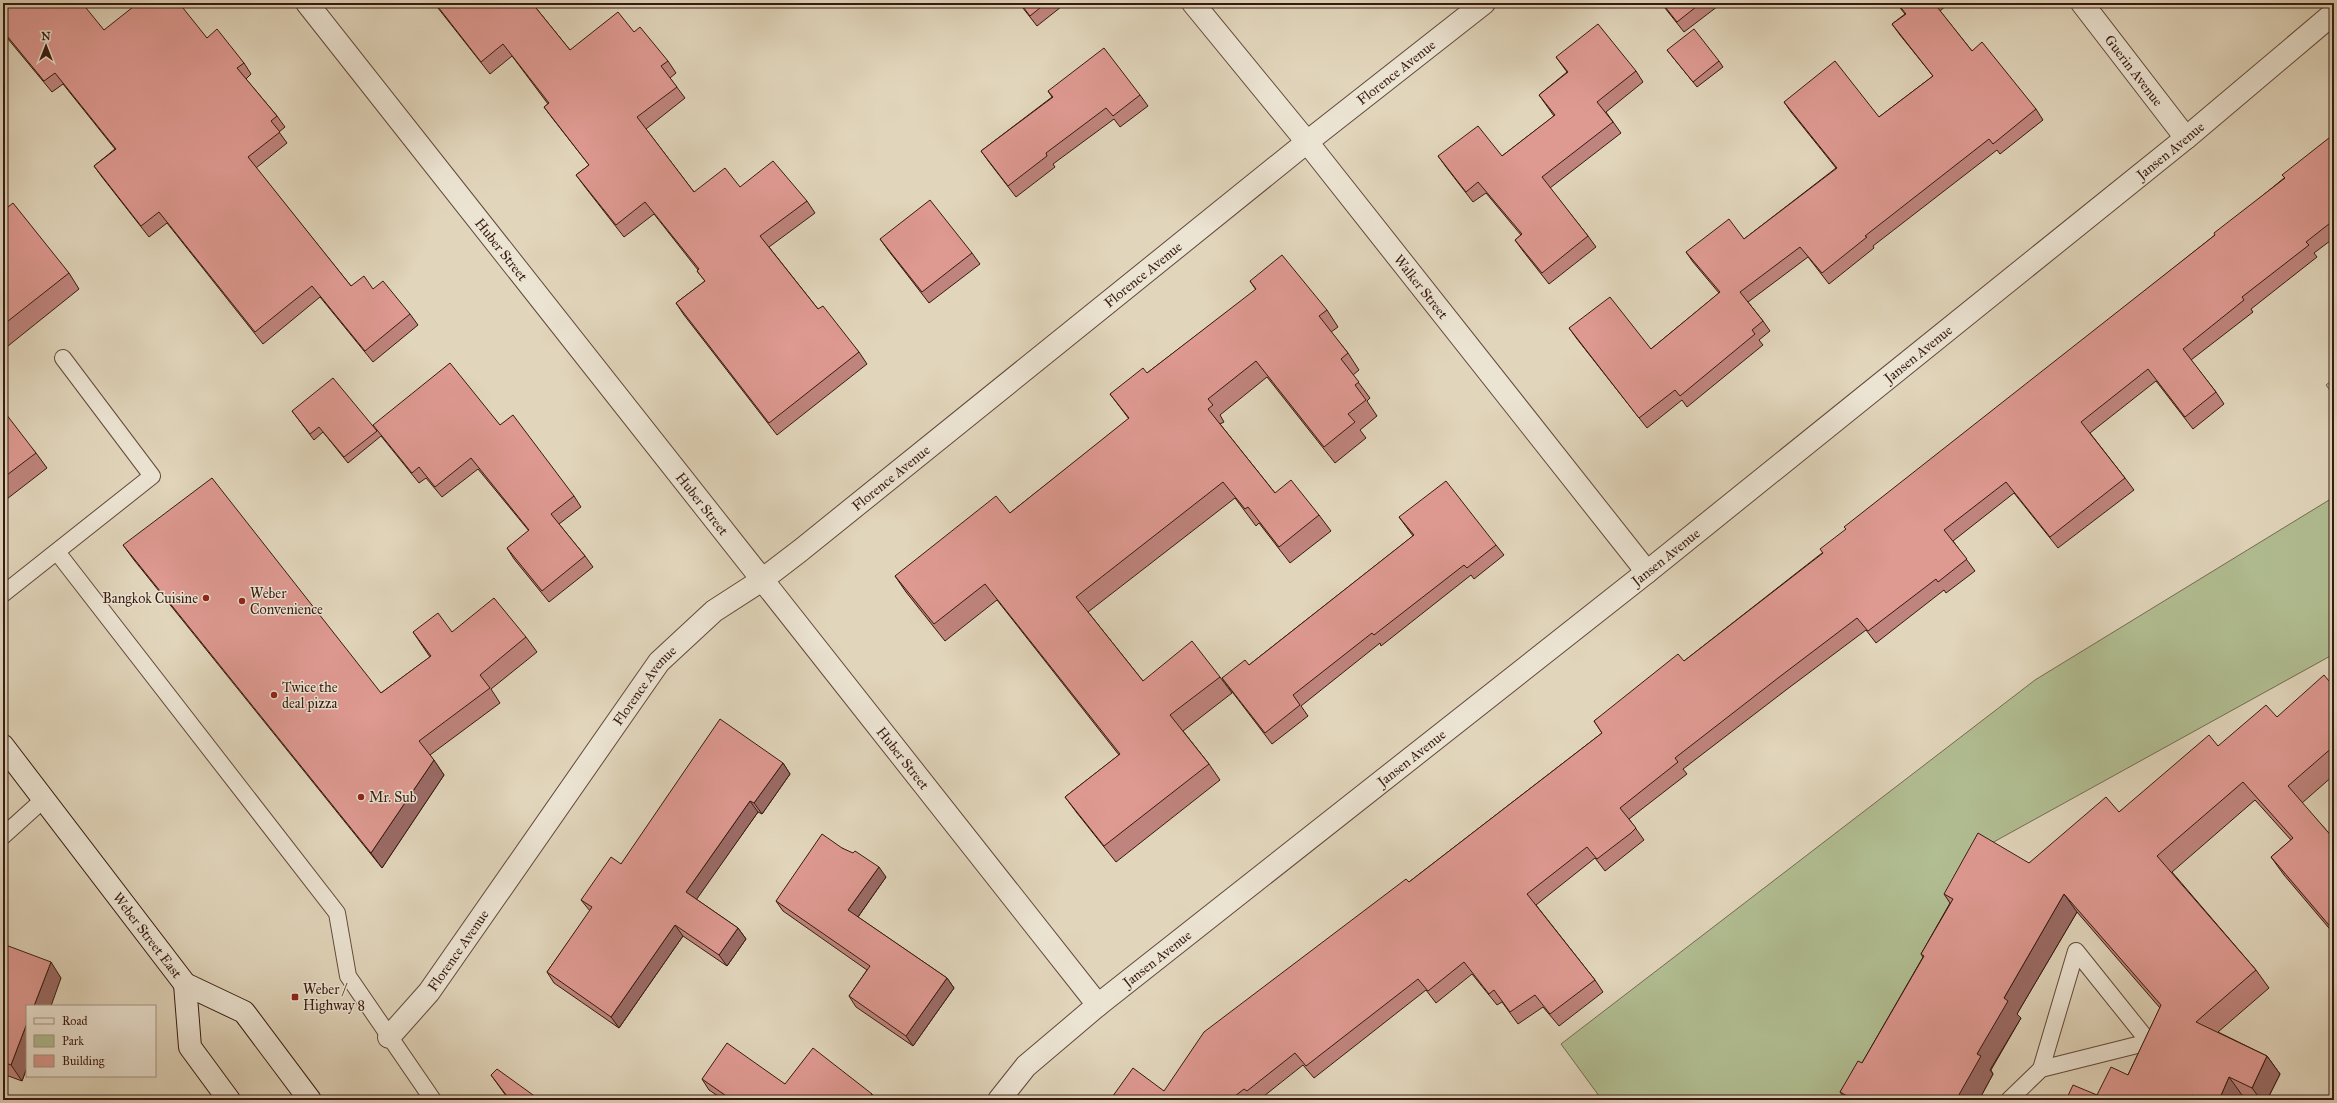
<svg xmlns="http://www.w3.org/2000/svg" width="2337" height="1103" viewBox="0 0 2337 1103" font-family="'IM FELL Great Primer',serif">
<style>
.green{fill:#b1be92;stroke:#746c51}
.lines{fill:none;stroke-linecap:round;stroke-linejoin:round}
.service-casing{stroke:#62493b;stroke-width:18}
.minor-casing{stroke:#62493b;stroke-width:24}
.secondary-casing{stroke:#371a10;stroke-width:24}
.service{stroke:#ece4d3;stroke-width:16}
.minor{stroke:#ece4d3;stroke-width:22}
.secondary{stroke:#ece4d3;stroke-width:22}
.wall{fill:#bf847d;stroke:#371a10}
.shaded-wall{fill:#9b6b66;stroke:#371a10}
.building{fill:#de9991;stroke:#371a10}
.poi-dot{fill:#8f2418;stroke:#ece4d3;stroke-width:1.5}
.labels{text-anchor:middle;stroke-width:3;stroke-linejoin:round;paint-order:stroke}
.street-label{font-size:14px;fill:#371a10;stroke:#ece4d3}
.poi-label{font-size:14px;fill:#371a10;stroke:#ece4d3;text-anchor:start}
</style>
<rect width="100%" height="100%" fill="#e1d5bb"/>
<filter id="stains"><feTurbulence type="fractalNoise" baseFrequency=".005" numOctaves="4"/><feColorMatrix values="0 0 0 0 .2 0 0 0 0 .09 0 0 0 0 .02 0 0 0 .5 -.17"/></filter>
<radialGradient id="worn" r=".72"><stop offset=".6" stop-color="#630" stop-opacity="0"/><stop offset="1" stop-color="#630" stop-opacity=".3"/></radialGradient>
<g class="green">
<polygon points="2334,378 2334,396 2326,385"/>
<polygon points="2334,497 2334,654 1981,849 1855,1100 1602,1100 1561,1044 2035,680"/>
</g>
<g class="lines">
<g class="service-casing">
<g id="service">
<polyline points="57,552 337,913 348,976 433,1100"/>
<polyline points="3,594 152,476 63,358"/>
<polyline points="3,836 44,799"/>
<polyline points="2009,1100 2041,1069 2076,951 2149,1042 2041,1069"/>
</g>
</g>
<g class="minor-casing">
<g id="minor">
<path id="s1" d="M307 3 1098 1005"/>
<path id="s2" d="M1193 3 1307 142 1647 572"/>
<path id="s3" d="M2082 3 2186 138"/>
<path id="s4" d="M389 1037 429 992 659 662 714 611 762 580 801 550 1307 142 1484 3"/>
<path id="s5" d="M999 1100 1026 1066 1098 1005 1647 572 2186 138 2334 13"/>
</g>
</g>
<g class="secondary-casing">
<g id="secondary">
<path id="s6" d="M3 746 185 984 244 1012 310 1100"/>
<polyline points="185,984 190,1047 229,1100"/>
</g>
</g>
<use href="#service" class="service"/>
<use href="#minor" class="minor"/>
<use href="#secondary" class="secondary"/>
</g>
<g class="wall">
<polygon points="3,3 104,30 207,38 244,63 251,74 246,79 277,116 285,127 279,132 287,143 256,168 351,286 373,289 410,314 418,325 373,362 320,297 263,344 167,223 149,237 102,177 94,166 115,149 63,84 52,92 3,33"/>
<polygon points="434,3 532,3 570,50 634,32 668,61 676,73 670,78 685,98 646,129 694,192 740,187 807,201 815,213 769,247 818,309 859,352 867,364 777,435 684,315 676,303 705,281 697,271 698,270 654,214 624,237 585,187 576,175 589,165 553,119 544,107 548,104 512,56 490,74"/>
<polygon points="1019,3 1066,3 1037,26"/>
<polygon points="1661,3 1722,3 1684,32"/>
<polygon points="1896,3 1949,3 1940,11 1972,51 2036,109 2043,120 2000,154 1997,150 1873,246 1874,248 1829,284 1808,257 1748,302 1763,321 1770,331 1759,340 1763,345 1687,407 1682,400 1647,428 1577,339 1569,328 1651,349 1719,293 1693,262 1686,252 1744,239 1836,168 1791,112 1784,102 1879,117 1933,76 1900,35 1892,24 1905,14"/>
<polygon points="1667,50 1719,61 1723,67 1697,87"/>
<polygon points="1556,57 1636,71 1643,82 1606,112 1621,133 1550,188 1588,236 1596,247 1549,284 1523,251 1515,240 1521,235 1486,193 1473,202 1446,167 1438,156 1502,156 1554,116 1539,95 1567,72"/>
<polygon points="1048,91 1140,95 1148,106 1120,127 1114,119 1053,164 1055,167 1016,197 989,162 981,151 1052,97"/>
<polygon points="2334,134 2334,238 2314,253 2317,257 2251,309 2253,312 2191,360 2216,392 2224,404 2193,429 2156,381 2090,433 2125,478 2134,490 2058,548 2014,493 1953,541 1975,571 1946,593 1944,590 1876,643 1866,630 1786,690 1683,769 1687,774 1629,819 1644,840 1639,844 1605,871 1595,858 1536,905 1595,980 1603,992 1559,1026 1543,1007 1518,1024 1502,1002 1497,1005 1472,974 1436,1003 1426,990 1314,1078 1303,1065 1259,1100 1110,1100 1164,1091 1409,882 1602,733 1594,721 1684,661 1822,553 1846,529 2215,235 2284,178"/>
<polygon points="3,211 69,273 79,289 3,350"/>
<polygon points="880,239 972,253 980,264 929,303 888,250"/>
<polygon points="1250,281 1327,310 1338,327 1331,332 1348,353 1359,370 1353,375 1370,398 1367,401 1377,416 1360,430 1366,438 1335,463 1267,377 1220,415 1224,422 1220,424 1275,493 1319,515 1331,531 1290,563 1259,523 1256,526 1235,498 1088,612 1143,681 1220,677 1232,693 1183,731 1209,764 1220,780 1116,862 1077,813 1065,797 1119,755 997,600 945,641 906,592 895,576 1010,513 1129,419 1110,394 1147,373 1256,290"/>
<polygon points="292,411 377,430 500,425 574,496 581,507 559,524 585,556 593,567 549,602 514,559 507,548 529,531 478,469 442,497 426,478 419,483 381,436 348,463 323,432 314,440"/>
<polygon points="3,416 36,453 47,468 3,502"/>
<polygon points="1399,517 1496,545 1504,555 1474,579 1471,575 1381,646 1380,643 1301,706 1308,716 1272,744 1230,689 1222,678 1249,665 1413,536"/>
<polygon points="123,545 381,693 430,657 413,632 452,632 526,637 537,652 491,689 500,703 430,755 444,775 382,868 134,560"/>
<polygon points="2334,687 2334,775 2302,803 2334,839 2334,934 2284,875 2271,857 2291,840 2255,800 2172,872 2256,970 2269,988 2218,1032 2267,1056 2280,1074 2267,1100 2253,1100 2242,1095 2240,1100 2066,1100 2097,1095 2128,1075 2160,1008 2077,912 2017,1014 2021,1018 1991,1070 1993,1074 1979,1100 1846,1100 1840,1092 1862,1063 1923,957 1921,954 1950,903 1944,894 2029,863 2119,812 2218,746 2277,717"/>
<polygon points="783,763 790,774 762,814 758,812 696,899 738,928 746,939 727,966 683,936 619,1028 554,983 547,972 590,911 581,900 621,864"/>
<polygon points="842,848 886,877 858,917 947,978 954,988 913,1046 856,1007 849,996 867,970 783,911 776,901"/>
<polygon points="3,944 61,978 27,1006 27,1067 22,1081 3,1074"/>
<polygon points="491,1075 540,1100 509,1100"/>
<polygon points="702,1079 785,1084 872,1094 876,1100 724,1100 709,1090"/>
</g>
<g class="shaded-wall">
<polygon points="434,760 444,775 382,868 371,853"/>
<polygon points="783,763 790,774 762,814 754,803"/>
<polygon points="750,801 758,812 694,903 686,892"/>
<polygon points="879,867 886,877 855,921 848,910"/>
<polygon points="2064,894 2077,912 2017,1014 2021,1018 1990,1070 1993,1074 1979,1100 1956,1100 1977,1054 2004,998"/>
<polygon points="675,925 683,936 619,1028 611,1017"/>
<polygon points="738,928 746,939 727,966 719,955"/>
<polygon points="51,962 61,978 51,1006 34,1006"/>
<polygon points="947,978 954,988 913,1046 906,1036"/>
<polygon points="27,1023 27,1067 22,1081 11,1065"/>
<polygon points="2267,1056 2280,1074 2267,1100 2261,1100 2252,1088"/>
<polygon points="2229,1077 2242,1095 2240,1100 2219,1100"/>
<polygon points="872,1094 876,1100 867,1100"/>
<polygon points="2192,1095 2195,1100 2190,1100"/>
</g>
<g class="building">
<polygon points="3,3 82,3 104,30 138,3 179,3 207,38 217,29 244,63 237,68 277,116 271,121 280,132 248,157 351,286 364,276 373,289 383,281 410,314 365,351 312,286 255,332 159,212 141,226 94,166 116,149 55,73 44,81 3,31"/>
<polygon points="435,3 532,3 570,50 618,12 634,32 640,27 668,61 661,66 677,87 637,117 694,192 725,168 740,187 773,161 807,201 760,236 818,309 823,306 859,352 769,423 676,303 705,281 697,271 699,269 645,202 616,225 576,175 589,165 544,107 549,103 503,44 481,62"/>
<polygon points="1020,3 1046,3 1030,16"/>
<polygon points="1662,3 1701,3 1677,22"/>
<polygon points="1897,3 1934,3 1972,51 1982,42 2036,109 1993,144 1989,139 1865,236 1867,237 1822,273 1800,247 1740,292 1763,321 1752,330 1755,334 1680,396 1675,390 1639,418 1569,328 1610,297 1651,349 1720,292 1686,252 1729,219 1744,239 1837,168 1784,102 1835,61 1879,117 1933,76 1892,24 1906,14"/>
<polygon points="1598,24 1636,71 1597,102 1613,122 1542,177 1588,236 1542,273 1515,240 1522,234 1478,182 1466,192 1438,156 1478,126 1502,156 1555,115 1539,95 1568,72 1556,57"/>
<polygon points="1694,29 1719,61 1693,82 1667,50"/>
<polygon points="1104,48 1140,95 1113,116 1106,108 1046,153 1047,156 1008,186 981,151 1053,97 1048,91"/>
<polygon points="2334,134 2334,220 2306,242 2309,245 2242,297 2244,300 2183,349 2216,392 2185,417 2148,369 2081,422 2125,478 2050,537 2006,482 1944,530 1967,559 1938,582 1936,579 1868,631 1857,618 1778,678 1675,758 1678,762 1620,808 1636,828 1631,833 1597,859 1587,847 1527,894 1595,980 1550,1014 1535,995 1510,1012 1494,990 1489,994 1464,962 1428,991 1418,979 1306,1066 1295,1053 1247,1091 1244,1089 1230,1100 1110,1100 1133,1068 1164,1091 1204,1032 1406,879 1409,882 1602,733 1594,721 1678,654 1684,661 1823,553 1820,549 1846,529 1844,527 2215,235 2214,233 2285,178 2282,175"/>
<polygon points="930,200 972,253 922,292 880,239"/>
<polygon points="13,203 69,273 3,325 3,211"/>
<polygon points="1282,255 1327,310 1319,316 1348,353 1341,359 1359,382 1355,385 1366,400 1348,414 1355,422 1324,447 1256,361 1208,399 1213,405 1208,409 1275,493 1291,480 1319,515 1279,547 1248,507 1245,509 1223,482 1076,597 1143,681 1192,641 1220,677 1170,715 1209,764 1104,846 1065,797 1120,754 985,584 934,624 895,576 996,496 1010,513 1129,418 1110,394 1143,368 1147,373 1256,289 1250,281"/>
<polygon points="450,363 500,425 513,415 574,496 551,514 585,556 542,591 507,548 529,530 471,458 435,487 419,467 412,473 373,425"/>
<polygon points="333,378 377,431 344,457 319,427 310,434 292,411"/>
<polygon points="6,414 36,453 3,478 3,416"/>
<polygon points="212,478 381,693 431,656 413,632 438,613 452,632 494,598 526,637 480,675 490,688 419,741 434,760 371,853 123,545"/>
<polygon points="1446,481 1496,545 1467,568 1464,565 1374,635 1372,633 1293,695 1300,705 1265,733 1222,678 1245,660 1249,665 1414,535 1399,517"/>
<polygon points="2324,675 2334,687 2334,746 2288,786 2334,839 2334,931 2271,857 2293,838 2243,782 2157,856 2256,970 2196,1022 2267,1056 2252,1088 2229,1077 2219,1100 2202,1100 2192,1095 2190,1100 2066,1100 2073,1085 2097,1095 2111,1067 2128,1075 2161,1005 2064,894 2004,998 2008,1001 1977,1054 1981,1056 1956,1100 1847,1100 1849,1097 1840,1092 1858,1061 1862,1063 1924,956 1921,954 1953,899 1944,894 1978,833 2029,863 2106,797 2119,812 2209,735 2218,746 2266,705 2277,717"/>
<polygon points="720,719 783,763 754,803 750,801 686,892 738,928 719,955 675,925 611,1017 547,972 592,907 581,900 611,857 621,864"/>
<polygon points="822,834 842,848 853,853 855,851 879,867 848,910 947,978 906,1036 849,996 870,966 776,901"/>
<polygon points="3,944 51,962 34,1006 27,1006 27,1023 11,1065 3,1062"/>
<polygon points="727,1043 785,1084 813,1048 872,1094 867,1100 732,1100 702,1079"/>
<polygon points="497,1069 540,1100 510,1100 491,1075"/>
</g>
<g class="poi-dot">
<circle cx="206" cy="598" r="4"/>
<circle cx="242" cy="601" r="4"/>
<circle cx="274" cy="695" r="4"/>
<circle cx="361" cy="797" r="4"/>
<rect x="291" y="993" width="8" height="8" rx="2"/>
</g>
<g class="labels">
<g class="street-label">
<text dy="5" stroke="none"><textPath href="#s3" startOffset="85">Guerin Avenue</textPath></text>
<text dy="5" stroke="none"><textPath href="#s4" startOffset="1407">Florence Avenue</textPath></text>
<text dy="5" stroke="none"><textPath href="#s5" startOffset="1509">Jansen Avenue</textPath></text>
<text dy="5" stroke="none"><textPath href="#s1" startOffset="314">Huber Street</textPath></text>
<text dy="5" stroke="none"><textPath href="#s4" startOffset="1083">Florence Avenue</textPath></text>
<text dy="5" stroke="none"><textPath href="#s2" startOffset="364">Walker Street</textPath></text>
<text dy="5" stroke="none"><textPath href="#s5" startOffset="1185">Jansen Avenue</textPath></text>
<text dy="5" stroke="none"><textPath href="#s4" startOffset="759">Florence Avenue</textPath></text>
<text dy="5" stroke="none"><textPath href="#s1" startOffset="638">Huber Street</textPath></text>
<text dy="5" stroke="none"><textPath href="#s5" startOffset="861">Jansen Avenue</textPath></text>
<text dy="5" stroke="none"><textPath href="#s4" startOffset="435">Florence Avenue</textPath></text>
<text dy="5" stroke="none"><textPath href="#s5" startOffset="537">Jansen Avenue</textPath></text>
<text dy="5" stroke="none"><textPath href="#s1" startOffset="962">Huber Street</textPath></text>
<text dy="5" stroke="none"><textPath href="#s6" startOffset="238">Weber Street East</textPath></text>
<text dy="5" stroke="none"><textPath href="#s4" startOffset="111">Florence Avenue</textPath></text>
<text dy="5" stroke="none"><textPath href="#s5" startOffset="213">Jansen Avenue</textPath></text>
</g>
<g class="poi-label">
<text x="250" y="598">Weber<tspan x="250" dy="16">Convenience</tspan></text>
<text x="198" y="603" text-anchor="end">Bangkok Cuisine</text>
<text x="282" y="692">Twice the<tspan x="282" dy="16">deal pizza</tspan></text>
<text x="369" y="802">Mr. Sub</text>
<text x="303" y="994">Weber /<tspan x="303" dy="16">Highway 8</tspan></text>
</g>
</g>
<rect width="2337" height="1103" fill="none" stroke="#e1d5bb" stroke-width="16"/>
<rect x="4" y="4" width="2329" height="1095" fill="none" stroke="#371a10" stroke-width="2"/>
<rect x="8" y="8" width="2321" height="1087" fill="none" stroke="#371a10"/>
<rect x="26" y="1005" width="130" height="72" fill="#ece4d3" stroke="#a49385"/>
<rect x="34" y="1018" width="20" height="6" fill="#ece4d3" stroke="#a49385"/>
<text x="62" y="1025" font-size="12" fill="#371a10">Road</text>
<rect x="34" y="1035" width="20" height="12" fill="#b1be92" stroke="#a49385"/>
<text x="62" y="1045" font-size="12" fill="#371a10">Park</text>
<rect x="34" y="1055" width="20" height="12" fill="#de9991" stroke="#a49385"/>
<text x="62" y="1065" font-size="12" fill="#371a10">Building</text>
<g transform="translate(46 46)" stroke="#ece4d3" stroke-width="3" paint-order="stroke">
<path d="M0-3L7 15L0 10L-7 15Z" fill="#371a10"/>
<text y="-6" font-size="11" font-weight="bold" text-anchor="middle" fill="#371a10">N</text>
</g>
<rect width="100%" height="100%" filter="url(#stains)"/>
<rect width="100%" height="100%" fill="url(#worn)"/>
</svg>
